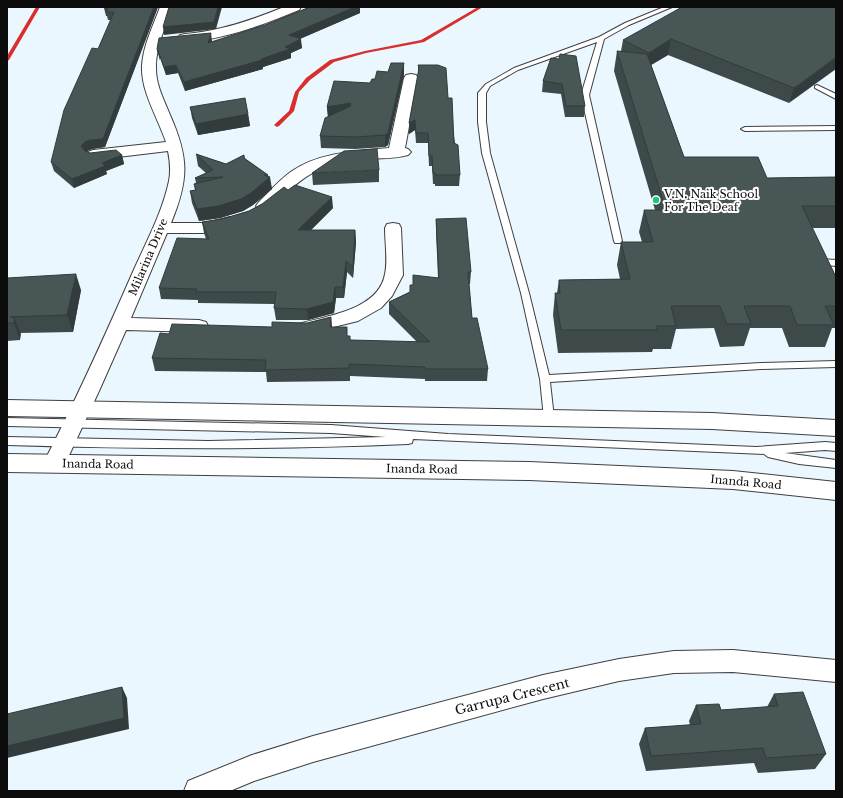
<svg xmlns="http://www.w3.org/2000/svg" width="843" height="798" viewBox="0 0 843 798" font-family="'Libre Baskerville',serif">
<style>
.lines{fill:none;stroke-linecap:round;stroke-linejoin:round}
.stream{fill:#d82f2d;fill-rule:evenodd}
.service-casing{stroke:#3f3f3f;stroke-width:2}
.minor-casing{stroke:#3f3f3f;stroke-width:2}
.tertiary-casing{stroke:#3f3f3f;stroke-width:2}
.service{fill:#fff;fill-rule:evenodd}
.minor{fill:#fff;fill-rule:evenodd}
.tertiary{fill:#fff;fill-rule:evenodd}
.wall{fill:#3e4a4a}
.shaded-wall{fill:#323c3c}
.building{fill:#485656;stroke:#323c3c}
.poi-dot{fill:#1ac77c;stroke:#fff;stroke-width:1.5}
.labels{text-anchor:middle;stroke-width:4;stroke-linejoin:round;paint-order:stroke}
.poi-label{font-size:11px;fill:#0c0c0c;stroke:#fff;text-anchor:start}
.street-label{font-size:11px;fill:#0c0c0c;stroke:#fff}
.near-street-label{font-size:13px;fill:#0c0c0c;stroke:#fff}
</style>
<rect width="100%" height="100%" fill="#ebf7ff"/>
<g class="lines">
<g class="stream">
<polygon points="36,7 40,7 9,60 7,61 7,56"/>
<polygon points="478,7 483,7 424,42 366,53 334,62 310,80 299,92 294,111 279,126 277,127 274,125 289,111 295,92 306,78 330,60 365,51 421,40"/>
</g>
<g class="service-casing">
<g id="service">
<polygon points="664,7 672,7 629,25 604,39 589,95 622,241 621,243 615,243 614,241 581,95 597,42 518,70 490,86 486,93 486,122 490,153 529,293 549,375 761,363 836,361 836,367 761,369 550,382 554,418 553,421 545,421 544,418 540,379 521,293 482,153 478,122 478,93 486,84 514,68 599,37 625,23"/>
<polygon points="817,85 836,94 836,99 815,88 815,86"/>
<polygon points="836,126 836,130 745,131 741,129 745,127"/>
<polygon points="821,259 836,260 836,266 818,264 817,262 818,260"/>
<path d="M7 418 331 425 448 434 756 447 825 442 836 443V451L825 450 785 453 836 460V468L799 464 768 457 764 454 413 439 412 443 408 444C274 450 141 449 7 445V437L208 441 386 437 331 433 7 426Z"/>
</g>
</g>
<g class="minor-casing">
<g id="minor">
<path d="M160 7H172C166 26 155 48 156 69 156 85 164 100 170 115 189 158 189 179 171 223H205L230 217 236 218 238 222 236 226 205 233H167L131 318 199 320 206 322 208 326 206 330 199 332 126 330 99 391 65 464 62 470 54 472 46 470 43 464C75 402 104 338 132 274 145 244 162 214 169 181 171 171 170 161 168 151L93 160 88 158 85 155 88 152 93 150 166 142C158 118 141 92 142 66 143 46 153 26 160 7Z"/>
<path d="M284 7H301L299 10C262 25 226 39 185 42L180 41 178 38 180 35 185 34C220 31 252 20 284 7Z"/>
<path d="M411 74 416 75 418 78 405 148 408 149 411 152 408 155C394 159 380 158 365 159 318 164 302 176 270 209L264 211 258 209 256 206 258 203C269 192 279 180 292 171 320 152 357 151 389 148L404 78 406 75Z"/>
<path d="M393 223 399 224 401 228 403 275 392 296 381 308 358 321 305 334 298 332 296 328 298 324C326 316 379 310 385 274 388 261 385 242 385 228L387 224Z"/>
<polygon points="733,650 836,660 836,682 733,672 674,673 619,681 543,699 313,762 254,781 230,791 184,791 188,781 252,755 313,736 543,675 619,659 674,651"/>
</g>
</g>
<g class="tertiary-casing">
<g id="tertiary">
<polygon points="7,400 712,413 836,420 836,436 712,429 7,416"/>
<polygon points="7,454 529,462 733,471 836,482 836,500 733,489 529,480 7,472"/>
</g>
</g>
<use href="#service" class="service"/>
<use href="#minor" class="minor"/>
<use href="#tertiary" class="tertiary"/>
</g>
<g class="wall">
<polygon points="158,7 105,147 92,149 87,151 90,153 122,155 124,164 106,171 107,174 74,188 54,171 51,162 98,49 111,20 108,20 107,16 106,16 104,8"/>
<polygon points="310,7 360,7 360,13 300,39 302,48 291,53 291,58 263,67 263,69 185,91 178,73 166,75 160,58 160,60 159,57 157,49 212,41 212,42 265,25"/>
<polygon points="836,7 789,103 668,55 651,65 684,157 767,178 836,177 836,228 812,228 836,277 836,328 832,328 825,347 789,347 782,328 750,328 744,346 720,347 714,328 676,329 671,349 653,349 652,352 558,353 553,315 555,293 557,293 559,280 620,279 617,265 621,242 642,242 639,232 644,210 655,210 614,71 617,51 621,51 623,40"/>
<polygon points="551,58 585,106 584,117 565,117 561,94 542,92 543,81"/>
<polygon points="404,63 404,75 388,145 385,147 355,149 321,148 320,136 328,116 327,107 370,83 375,79"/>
<polygon points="418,65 448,98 460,175 459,186 435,186 435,184 433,184 432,166 429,166 428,143 416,143 415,130 409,134 409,123 418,75"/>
<polygon points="190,107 248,114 250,126 198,135 192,118"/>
<polygon points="196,154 226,164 244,155 245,159 268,175 272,189 253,205 243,211 220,218 199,221 192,203 190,191 195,190 194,184 196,183 195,178 206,173 198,166"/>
<polygon points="379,170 379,182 313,185 312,173"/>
<polygon points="288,190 333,208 311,230 355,230 356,242 353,278 347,272 344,298 336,298 334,313 308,320 276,320 274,308 275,304 198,303 198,300 161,299 159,288 206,239 204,233 202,222 222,219 249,211"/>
<polygon points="436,219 471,272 470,284 469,284 472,318 488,369 487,381 425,381 425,379 350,376 350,381 267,382 266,372 155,371 152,358 169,334 272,327 307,323 331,317 332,327 348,336 351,340 417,342 389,314 389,302 410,292 413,285 438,278 436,231"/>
<polygon points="7,278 81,290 73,332 20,333 20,340 7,341"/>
<polygon points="774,694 826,754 815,769 758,773 754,763 646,771 639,744 645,728 690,725 689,721 696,705 721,710 767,707"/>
</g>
<g class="shaded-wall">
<polygon points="154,7 158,7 105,147 92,149 87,151 84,155 81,146 85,142"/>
<polygon points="218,7 222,7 216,29 164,35 163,27"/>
<polygon points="355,7 360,7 360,13 290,43 289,35"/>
<polygon points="211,33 212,41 209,52 208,43"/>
<polygon points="301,39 302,48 291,53 291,58 263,67 263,69 185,91 184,82 261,59"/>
<polygon points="671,39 668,55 646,68 649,53"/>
<polygon points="158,50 160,58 160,60 158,52"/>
<polygon points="836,57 836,69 789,103 794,88"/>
<polygon points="404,63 404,75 388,145 385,147 385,135"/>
<polygon points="176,65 178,73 166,75 164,67"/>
<polygon points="350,103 350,114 328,118 327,107"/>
<polygon points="248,114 250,126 198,135 196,124"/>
<polygon points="415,120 415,130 409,134 409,123"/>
<polygon points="122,155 124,164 106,171 107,174 74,188 72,179 102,163"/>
<polygon points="270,177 272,189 253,205 243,211 220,218 199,221 197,209"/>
<polygon points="332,197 333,208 299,242 298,230"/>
<polygon points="355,230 356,242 353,278 353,267"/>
<polygon points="346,261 347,272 344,298 343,287"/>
<polygon points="76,274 81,290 73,332 67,315"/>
<polygon points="335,287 336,298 334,313 308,320 307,309"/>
<polygon points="14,317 21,334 20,340 14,323"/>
<polygon points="331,317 332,329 330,327"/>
<polygon points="122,687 127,698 129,729 7,758 7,746"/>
</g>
<g class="building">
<polygon points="104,7 154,7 103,139 90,140 85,142 81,146 85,151 90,153 116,150 122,155 102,163 105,166 72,179 51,162 64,110 92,48 98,49 114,12 106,12 108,8 104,8"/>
<polygon points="169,7 218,7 214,22 163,27"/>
<polygon points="310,7 355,7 289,35 301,39 285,47 290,49 261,59 262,60 184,82 176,65 164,67 158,50 158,52 157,49 159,38 211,33 208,43 265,25"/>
<polygon points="682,7 836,7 836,57 794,88 671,39 649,53 623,40"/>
<polygon points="617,51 647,54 684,157 758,157 767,178 836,177 836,206 802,206 836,277 836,306 825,306 834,325 797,325 790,306 744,306 751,324 727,324 720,306 671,306 676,326 656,326 657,330 561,330 555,293 560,293 559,280 630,279 621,242 653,242 644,210 666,210"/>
<polygon points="560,54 576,56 585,106 566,106 562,84 543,81 551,58 559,59"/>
<polygon points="391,63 404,63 388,133 385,135 355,137 320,136 325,118 351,106 350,103 327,107 334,81 370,83 372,79 375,79 377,71 388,72"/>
<polygon points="418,65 438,65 446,68 448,98 452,98 454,143 458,145 460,175 435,175 435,173 433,173 432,156 429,156 428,133 416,133 415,120 409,123 419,68"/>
<polygon points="245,98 248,114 196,124 190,107"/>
<polygon points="377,149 379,170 312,173 344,151"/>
<polygon points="196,154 226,164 244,155 244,158 268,175 264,175 270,177 251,193 241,199 218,206 197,209 190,191 196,190 194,184 223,177 195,178 213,170"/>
<polygon points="295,185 332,197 298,230 355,230 353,267 346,261 343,287 335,287 333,302 307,309 274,308 276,292 196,292 197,289 159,288 177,238 209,239 202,222 222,219 249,211 262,204 284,187 288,190"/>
<polygon points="466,218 471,272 468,272 472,318 477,318 488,369 425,369 425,367 349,364 349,368 265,370 266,360 152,358 160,333 169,334 172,324 272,327 272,322 307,323 331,317 330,327 347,327 347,336 350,336 350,340 430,342 389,302 410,292 410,285 413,285 413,275 439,278 436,219"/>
<polygon points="76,274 67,315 10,317 14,317 14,323 7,323 7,278"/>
<polygon points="122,687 124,718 7,746 7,714"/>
<polygon points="803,692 826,754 766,758 763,748 651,756 645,728 701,724 696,705 719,704 721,710 778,706 774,694"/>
</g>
<circle class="poi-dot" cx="656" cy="200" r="4"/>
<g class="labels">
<g class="poi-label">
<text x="664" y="198">V.N. Naik School<tspan x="664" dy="13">For The Deaf</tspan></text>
</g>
<g class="street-label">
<text transform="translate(148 257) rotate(-67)" y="4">Milarina Drive</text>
<text transform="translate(98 464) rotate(1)" y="4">Inanda Road</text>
<text transform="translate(422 469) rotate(1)" y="4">Inanda Road</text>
<text transform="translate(746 482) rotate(5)" y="4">Inanda Road</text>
</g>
<g class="near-street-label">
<text transform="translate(512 696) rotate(-14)" y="5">Garrupa Crescent</text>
</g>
</g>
<rect width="843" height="798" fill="none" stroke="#0c0c0c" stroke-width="16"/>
</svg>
